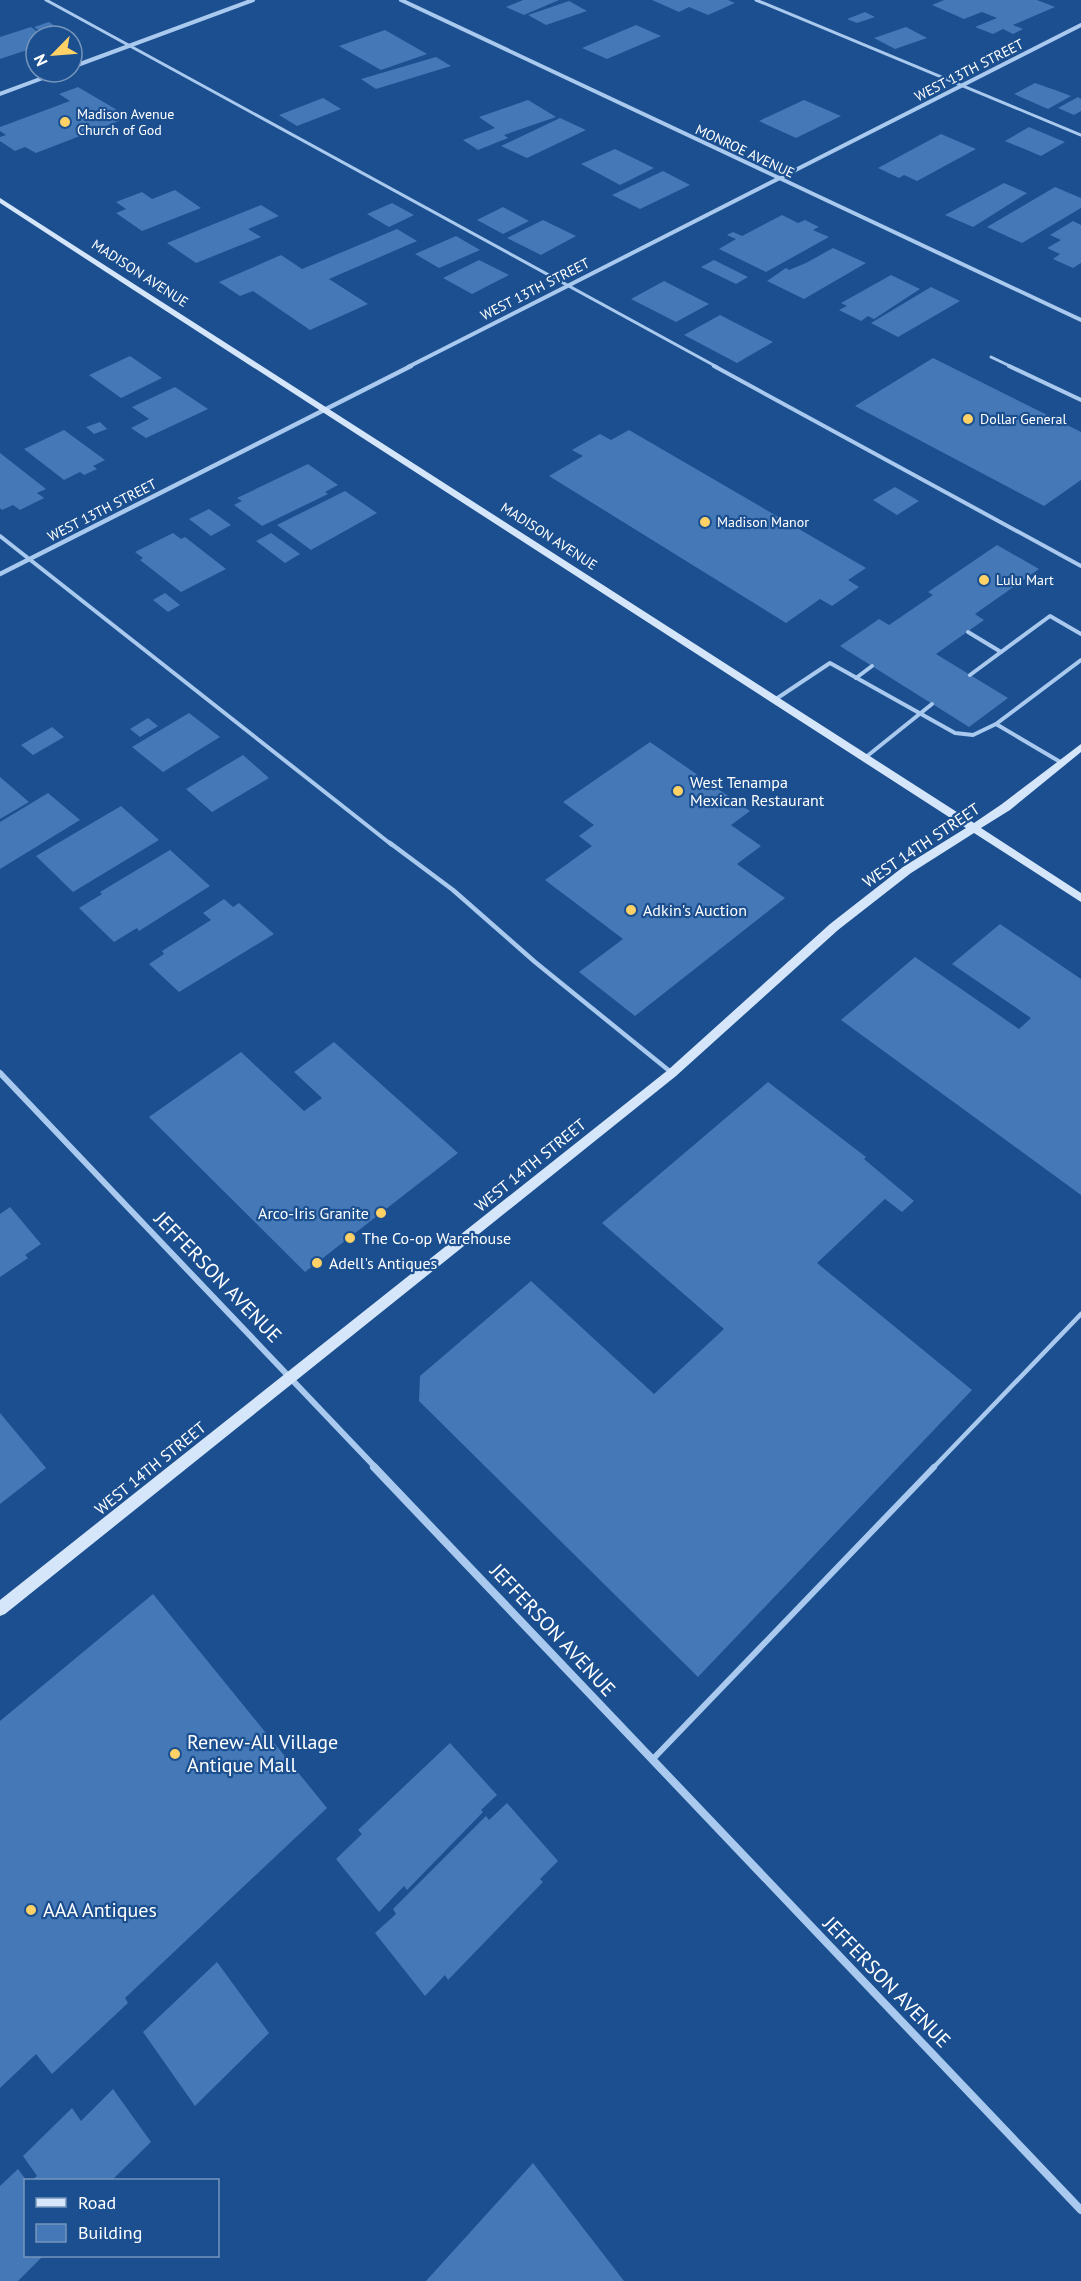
<svg xmlns="http://www.w3.org/2000/svg" width="1081" height="2281" viewBox="0 0 1081 2281" font-family="'PT Sans',sans-serif">
<style>
.building{fill:#4478b7}
.lines{fill:none;stroke-linecap:round;stroke-linejoin:round}
.lane-far3{stroke:#a9c9ee;stroke-width:3}
.lane-far2{stroke:#a9c9ee;stroke-width:4}
.lane-far1{stroke:#a9c9ee;stroke-width:4.5}
.lane{stroke:#a9c9ee;stroke-width:6}
.street-far3{stroke:#a9c9ee;stroke-width:4}
.street-far2{stroke:#a9c9ee;stroke-width:4.5}
.street-far1{stroke:#a9c9ee;stroke-width:6}
.street{stroke:#a9c9ee;stroke-width:8}
.secondary{fill:#d6e6fa;fill-rule:evenodd}
.poi-dot{fill:#ffd166;stroke:#1b4f8f;stroke-width:2}
.labels{text-anchor:middle;stroke-width:4.5;stroke-linejoin:round;paint-order:stroke}
.far-street-label{font-size:14px;fill:#fff;stroke:#1b4f8f}
.far-poi-label{font-size:14px;fill:#fff;stroke:#1b4f8f;text-anchor:start}
.poi-label{font-size:16px;fill:#fff;stroke:#1b4f8f;text-anchor:start}
.street-label{font-size:16px;fill:#fff;stroke:#1b4f8f}
.near-street-label{font-size:20px;fill:#fff;stroke:#1b4f8f}
.near-poi-label{font-size:20px;fill:#fff;stroke:#1b4f8f;text-anchor:start}
</style>
<rect width="100%" height="100%" fill="#1b4f8f"/>
<g class="building">
<polygon points="523,0 559,0 524,15 506,7"/>
<polygon points="652,0 728,0 735,3 708,15 689,7 679,12"/>
<polygon points="944,0 1037,0 1055,7 1013,25 1023,29 1013,34 1003,29 993,34 975,27 997,18 982,12 964,19 932,5"/>
<polygon points="569,1 587,11 546,25 528,15"/>
<polygon points="865,12 875,17 857,23 847,19"/>
<polygon points="49,22 66,34 47,36 34,27"/>
<polygon points="636,25 661,36 607,59 582,48"/>
<polygon points="31,27 44,36 36,36 36,47 0,59 0,37"/>
<polygon points="906,27 927,38 895,49 874,38"/>
<polygon points="385,30 427,54 381,70 339,46"/>
<polygon points="436,57 451,66 376,89 361,79"/>
<polygon points="1035,83 1058,91 1071,96 1048,109 1014,94"/>
<polygon points="78,87 129,117 36,153 25,147 15,151 0,141 0,137 6,135 0,131 0,127 70,101 59,94"/>
<polygon points="1078,97 1081,99 1081,111 1074,115 1058,108"/>
<polygon points="323,98 341,109 297,126 279,115"/>
<polygon points="528,100 556,117 504,135 508,138 478,150 463,140 495,128 479,117"/>
<polygon points="804,100 841,116 796,138 759,121"/>
<polygon points="560,118 586,130 527,158 501,146"/>
<polygon points="1029,127 1065,142 1041,156 1005,141"/>
<polygon points="941,134 976,149 917,181 904,175 899,178 878,168"/>
<polygon points="615,149 654,168 620,185 581,164"/>
<polygon points="663,171 690,185 640,209 612,195"/>
<polygon points="1004,183 1027,193 973,227 945,215"/>
<polygon points="1055,187 1081,198 1081,208 1022,243 987,227"/>
<polygon points="175,190 201,208 142,231 116,213 126,209 116,202 142,192 152,199"/>
<polygon points="392,203 414,215 389,227 367,214"/>
<polygon points="261,205 279,216 248,229 261,237 196,263 167,243"/>
<polygon points="503,207 529,221 503,234 477,220"/>
<polygon points="782,215 798,223 805,220 819,227 813,230 829,237 766,272 719,249 736,239 727,235 733,232 742,236"/>
<polygon points="543,220 576,236 541,255 507,238"/>
<polygon points="1073,221 1081,225 1081,263 1073,268 1053,259 1060,254 1047,248 1061,240 1050,235"/>
<polygon points="397,229 417,241 329,279 368,304 310,330 253,291 240,296 219,282 281,255 302,269"/>
<polygon points="456,236 480,250 439,268 415,254"/>
<polygon points="833,248 866,263 804,299 767,281 786,268 789,270 806,263"/>
<polygon points="479,260 509,275 472,294 443,278"/>
<polygon points="714,260 748,277 736,284 701,267"/>
<polygon points="891,275 920,289 874,319 868,316 861,321 839,310 847,306 841,303"/>
<polygon points="664,281 709,304 676,322 631,299"/>
<polygon points="931,287 960,301 898,337 871,323"/>
<polygon points="720,315 773,342 737,363 684,335"/>
<polygon points="130,356 162,378 121,398 89,375"/>
<polygon points="933,358 1081,432 1081,480 1044,506 855,406"/>
<polygon points="175,387 208,409 146,438 131,428 149,419 132,407"/>
<polygon points="100,422 107,429 94,434 86,427"/>
<polygon points="64,430 105,460 93,466 97,469 84,475 80,472 64,480 24,449"/>
<polygon points="629,430 866,568 848,580 859,587 832,606 820,599 786,623 549,476 583,456 572,450 600,434 611,440"/>
<polygon points="0,453 46,489 37,493 44,498 20,510 13,505 2,510 0,508"/>
<polygon points="308,464 338,485 325,492 328,494 262,526 234,505 242,501 237,498"/>
<polygon points="895,487 919,501 897,515 873,500"/>
<polygon points="345,491 377,513 311,550 277,525"/>
<polygon points="209,509 231,525 211,536 189,519"/>
<polygon points="173,533 181,539 185,537 226,569 181,592 140,560 143,558 135,552"/>
<polygon points="271,533 300,554 285,563 256,541"/>
<polygon points="997,545 1039,569 975,614 984,620 936,654 1008,698 969,727 840,646 879,619 889,625 933,595 928,592"/>
<polygon points="165,593 180,605 168,612 153,600"/>
<polygon points="189,713 220,737 163,772 132,747"/>
<polygon points="148,718 158,726 140,737 130,729"/>
<polygon points="52,727 64,737 33,755 21,745"/>
<polygon points="650,742 750,811 731,825 761,846 737,864 785,898 635,1016 579,972 623,939 545,880 592,846 579,836 594,825 563,802"/>
<polygon points="243,755 269,778 212,812 186,789"/>
<polygon points="0,777 29,802 0,819"/>
<polygon points="48,793 80,820 0,869 0,822"/>
<polygon points="121,806 159,840 73,892 36,856"/>
<polygon points="170,850 210,886 139,931 137,928 114,942 79,908 102,894 100,892"/>
<polygon points="224,899 233,907 239,903 274,934 179,992 149,964 164,954 162,951 211,920 203,913"/>
<polygon points="1000,924 1081,979 1081,1195 841,1020 915,957 1019,1029 1031,1018 952,964"/>
<polygon points="334,1042 458,1153 305,1272 149,1117 241,1052 304,1111 322,1098 294,1072"/>
<polygon points="768,1082 866,1157 864,1159 914,1201 902,1212 885,1199 817,1263 972,1390 698,1677 419,1401 420,1376 531,1281 654,1394 724,1329 602,1223"/>
<polygon points="10,1207 41,1244 25,1255 28,1258 0,1277 0,1214"/>
<polygon points="0,1413 46,1468 0,1504"/>
<polygon points="153,1594 327,1808 125,1998 128,2003 52,2074 36,2054 0,2088 0,1721"/>
<polygon points="450,1743 497,1795 481,1810 483,1812 407,1890 404,1886 379,1912 336,1859 362,1834 358,1830"/>
<polygon points="507,1803 558,1861 540,1879 543,1882 448,1980 445,1975 425,1996 375,1933 396,1914 393,1909 486,1816 489,1820"/>
<polygon points="217,1962 269,2033 195,2106 143,2032"/>
<polygon points="113,2089 151,2142 112,2180 32,2180 37,2176 23,2156 72,2108 81,2121"/>
<polygon points="533,2163 624,2281 426,2281"/>
<polygon points="18,2169 26,2180 26,2256 43,2256 18,2281 0,2281 0,2186"/>
</g>
<g class="lines">
<g class="lane-far3">
<polyline points="46,0 717,367"/>
<polyline points="756,0 1081,135"/>
<polyline points="991,357 1012,367"/>
</g>
<g class="lane-far2">
<polyline points="714,366 1081,566"/>
<polyline points="1009,366 1081,400"/>
<polyline points="0,536 392,845"/>
<polyline points="968,632 1001,652"/>
<polyline points="970,675 1050,616 1081,634"/>
<polyline points="856,678 872,666"/>
<polyline points="776,699 830,663 955,733 973,735 996,724"/>
<polyline points="866,757 932,704"/>
<polyline points="1062,763 996,724 1081,660"/>
</g>
<g class="lane-far1">
<polyline points="390,843 453,890 535,962 672,1073"/>
<polyline points="933,1468 1081,1314"/>
</g>
<polyline class="lane" points="653,1759 934,1467"/>
<g class="street-far3">
<polyline points="401,0 1081,320"/>
<polyline points="72,67 253,0"/>
<polyline points="0,94 59,72"/>
<polyline points="408,367 1081,25"/>
</g>
<polyline class="street-far2" points="0,574 411,366"/>
<polyline class="street-far1" points="0,1073 376,1468"/>
<polyline class="street" points="374,1467 1081,2210"/>
<polygon class="secondary" points="0,198 974,823 1002,804 1081,744 1081,752 1010,810 981,828 1081,893 1081,902 974,833 911,873 838,930 676,1076 5,1614 0,1616 0,1600 668,1070 830,924 903,867 966,828 132,289 0,203"/>
</g>
<g class="poi-dot">
<circle cx="65" cy="122" r="6"/>
<circle cx="968" cy="419" r="6"/>
<circle cx="705" cy="522" r="6"/>
<circle cx="984" cy="580" r="6"/>
<circle cx="678" cy="791" r="6"/>
<circle cx="631" cy="910" r="6"/>
<circle cx="381" cy="1213" r="6"/>
<circle cx="350" cy="1238" r="6"/>
<circle cx="317" cy="1263" r="6"/>
<circle cx="175" cy="1754" r="6"/>
<circle cx="31" cy="1910" r="6"/>
</g>
<g class="labels">
<g class="far-street-label">
<text transform="translate(969 70) rotate(-27)" y="5">WEST 13TH STREET</text>
<text transform="translate(745 151) rotate(25)" y="5">MONROE AVENUE</text>
<text transform="translate(140 273) rotate(33)" y="5">MADISON AVENUE</text>
<text transform="translate(535 289) rotate(-27)" y="5">WEST 13TH STREET</text>
<text transform="translate(102 510) rotate(-27)" y="5">WEST 13TH STREET</text>
<text transform="translate(549 536) rotate(33)" y="5">MADISON AVENUE</text>
</g>
<g class="far-poi-label">
<text x="77" y="119">Madison Avenue<tspan x="77" dy="16">Church of God</tspan></text>
<text x="980" y="424">Dollar General</text>
<text x="717" y="527">Madison Manor</text>
<text x="996" y="585">Lulu Mart</text>
</g>
<g class="poi-label">
<text x="690" y="788">West Tenampa<tspan x="690" dy="18">Mexican Restaurant</tspan></text>
<text x="643" y="916">Adkin's Auction</text>
<text x="369" y="1219" text-anchor="end">Arco-Iris Granite</text>
<text x="362" y="1244">The Co-op Warehouse</text>
<text x="329" y="1269">Adell's Antiques</text>
</g>
<g class="street-label">
<text transform="translate(921 845) rotate(-34)" y="6">WEST 14TH STREET</text>
<text transform="translate(530 1165) rotate(-39)" y="6">WEST 14TH STREET</text>
<text transform="translate(150 1468) rotate(-39)" y="6">WEST 14TH STREET</text>
</g>
<g class="near-street-label">
<text transform="translate(218 1277) rotate(46)" y="7">JEFFERSON AVENUE</text>
<text transform="translate(553 1630) rotate(47)" y="7">JEFFERSON AVENUE</text>
<text transform="translate(887 1982) rotate(46)" y="7">JEFFERSON AVENUE</text>
</g>
<g class="near-poi-label">
<text x="187" y="1749">Renew-All Village<tspan x="187" dy="23">Antique Mall</tspan></text>
<text x="43" y="1917">AAA Antiques</text>
</g>
</g>
<rect x="24" y="2179" width="195" height="78" fill="#1b4f8f" stroke="#7695bc" stroke-width="1.5"/>
<rect x="36" y="2198" width="30" height="9" fill="#d6e6fa" stroke="#7695bc" stroke-width="1.5"/>
<text x="78" y="2209" font-size="18" fill="#ffffff">Road</text>
<rect x="36" y="2224" width="30" height="18" fill="#4478b7" stroke="#7695bc" stroke-width="1.5"/>
<text x="78" y="2239" font-size="18" fill="#ffffff">Building</text>
<g transform="translate(54 54) rotate(245)"><circle r="28" fill="#1b4f8f" stroke="#7695bc" stroke-width="1.5"/>
<path d="M0-4.5L10 22L0 15L-10 22Z" fill="#ffd166"/>
<text y="-9" font-size="16" font-weight="bold" text-anchor="middle" fill="#ffffff">N</text>
</g>
</svg>
